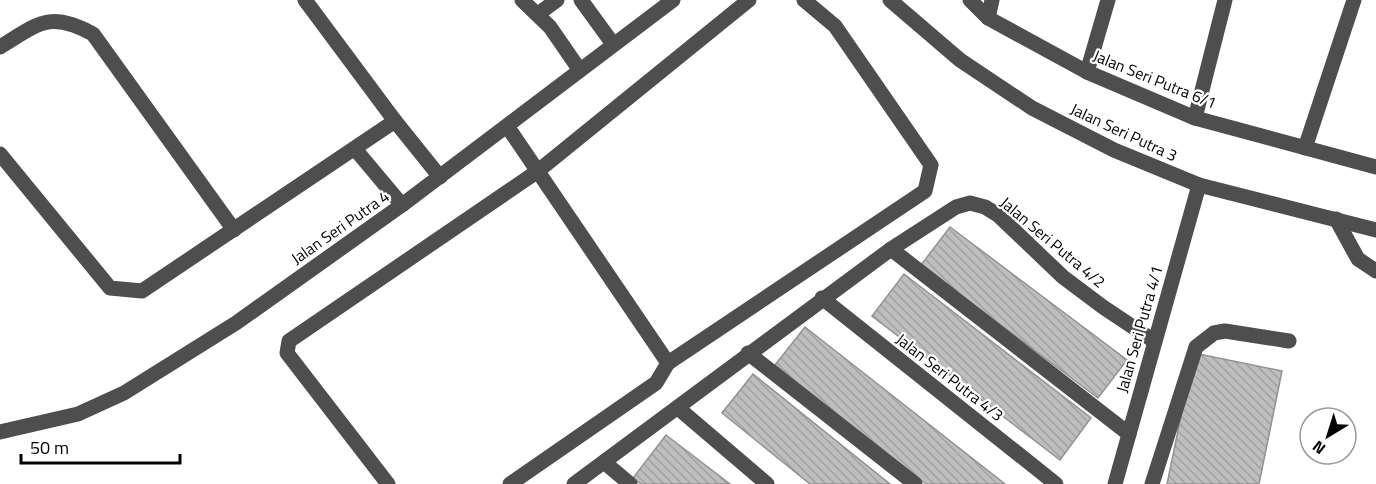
<svg xmlns="http://www.w3.org/2000/svg" width="1376" height="484" viewBox="0 0 1376 484" font-family="'Titillium Web',sans-serif">
<style>
.building{fill:url(#building-back-hatch);stroke:#929292;stroke-width:1.5}
.lines{fill:none;stroke-linecap:round;stroke-linejoin:round}
.minor{stroke:#4e4e4e;stroke-width:15}
.labels{text-anchor:middle;stroke-width:4.5;stroke-linejoin:round;paint-order:stroke}
.street-label{font-size:16px;fill:#000;stroke:#fff}
</style>
<defs>
<pattern id="building-back-hatch" width="6" height="6" patternUnits="userSpaceOnUse" patternTransform="scale(1.5)"><rect width="6" height="6" fill="#bebebe"/><path d="M-1 5l2 2M0 0l6 6M5-1l2 2" fill="none" stroke="#a2a2a2"/></pattern>
</defs>
<rect width="100%" height="100%" fill="#fff"/>
<g class="building">
<polygon points="950,227 1127,360 1098,398 921,265"/>
<polygon points="904,274 1091,418 1060,460 872,316"/>
<polygon points="805,327 1005,484 926,484 775,365"/>
<polygon points="1194,353 1282,371 1259,484 1167,484"/>
<polygon points="753,374 890,484 810,484 722,413"/>
<polygon points="666,435 730,484 641,484 633,478"/>
</g>
<g class="lines">
<g class="minor">
<polyline points="305,0 395,121 440,177"/>
<polyline points="522,0 550,27 579,69"/>
<polyline points="581,0 613,44"/>
<polyline points="890,0 960,60 1032,108 1114,150 1199,185 1376,230"/>
<polyline points="970,0 988,18 1087,72 1195,118 1376,167"/>
<polyline points="538,14 557,0"/>
<polyline points="988,18 992,0"/>
<path d="M0 47C38 24 49 10 93 34L234 230"/>
<polyline points="1087,72 1108,0"/>
<polyline points="1195,118 1225,0"/>
<polyline points="507,126 668,363"/>
<polyline points="1305,148 1354,0"/>
<polyline points="355,149 402,205"/>
<polyline points="0,154 110,288 142,291 395,121"/>
<polyline points="1336,219 1358,259 1376,271"/>
<polyline points="891,249 1129,434"/>
<polyline points="822,298 1056,484"/>
<polyline points="748,353 915,484"/>
<polyline points="678,408 767,484"/>
<polyline points="0,432 78,414 124,393 236,323 402,205 673,0"/>
<polyline points="604,462 630,484"/>
<polyline points="388,484 287,353 289,341 538,171 749,0"/>
<polyline points="510,484 656,383 668,363 925,191 931,165 835,26 804,0"/>
<polyline points="574,484 891,249 956,207 970,203 985,207 998,215 1063,277 1103,307 1154,341"/>
<polyline points="1115,484 1199,185"/>
<polyline points="1152,484 1196,347 1214,333 1225,331 1289,341"/>
</g>
</g>
<g class="labels">
<g class="street-label">
<text transform="translate(1155 79) rotate(22)" y="6">Jalan Seri Putra 6/1</text>
<text transform="translate(1124 132) rotate(25)" y="6">Jalan Seri Putra 3</text>
<text transform="translate(340 227) rotate(-35)" y="6">Jalan Seri Putra 4</text>
<text transform="translate(1053 242) rotate(40)" y="6">Jalan Seri Putra 4/2</text>
<text transform="translate(1139 329) rotate(-74)" y="6">Jalan Seri Putra 4/1</text>
<text transform="translate(950 377) rotate(38)" y="6">Jalan Seri Putra 4/3</text>
</g>
</g>
<g transform="translate(1328 436) rotate(218)"><circle r="28" fill="#ffffff" stroke="#999999" stroke-width="1.5"/>
<path d="M0-4.5L10 22L0 15L-10 22Z" fill="#000000"/>
<text y="-9" font-size="16" font-weight="bold" text-anchor="middle" fill="#000000">N</text>
</g>
<path d="M21 454v9h159v-9" fill="none" stroke="#000000" stroke-width="3"/>
<text x="30" y="454" font-size="18" fill="#000000" stroke="#ffffff" stroke-width="4.5" paint-order="stroke">50 m</text>
</svg>
